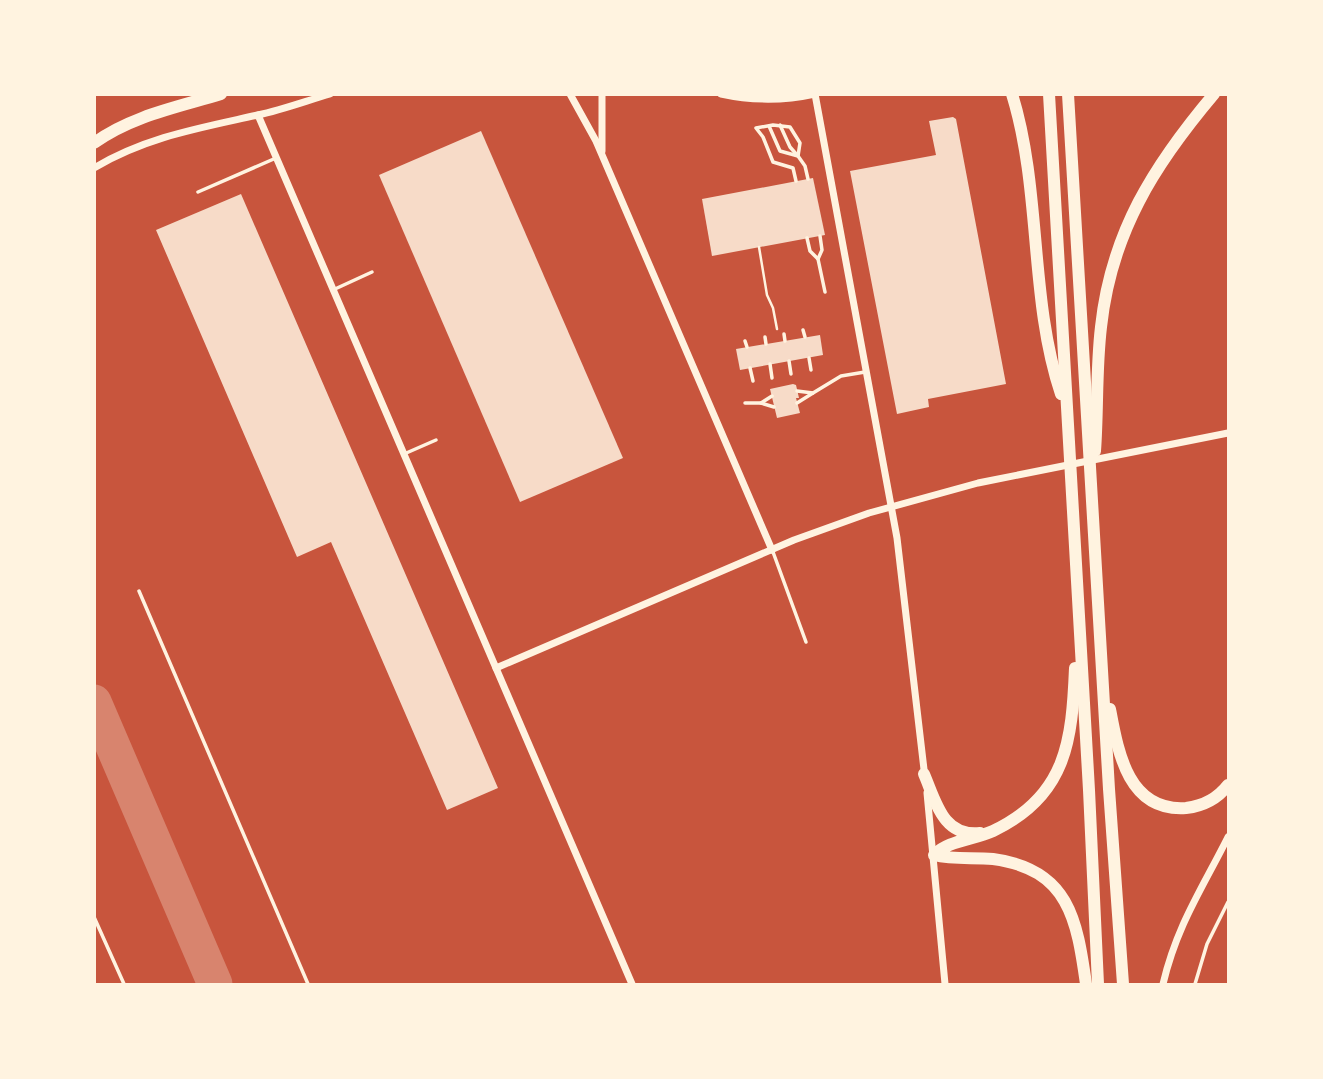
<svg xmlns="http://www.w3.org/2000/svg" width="1323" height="1079" viewBox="0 0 1323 1079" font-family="'DejaVu Sans',sans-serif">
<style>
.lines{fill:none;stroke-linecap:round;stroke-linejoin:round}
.taxiway{stroke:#d8846e;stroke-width:35}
.building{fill:#f7dbc8}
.path{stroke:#fff3e0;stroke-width:2.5}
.service{stroke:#fff3e0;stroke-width:3.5}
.minor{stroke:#fff3e0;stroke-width:7}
.motorway{stroke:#fff3e0;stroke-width:12}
</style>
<rect width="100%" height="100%" fill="#c8553d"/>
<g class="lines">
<polyline class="taxiway" points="94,702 215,984"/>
</g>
<g class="building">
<polygon points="953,117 956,119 1006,384 928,399 929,407 897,414 850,171 936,155 929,121"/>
<polygon points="481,131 623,458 520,502 379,175"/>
<polygon points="813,178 825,235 712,256 702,199"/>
<polygon points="241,194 498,788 447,810 331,542 297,557 156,230"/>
<polygon points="820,335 823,355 740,370 736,349"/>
<polygon points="793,384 796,385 799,398 796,398 800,413 777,418 770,389"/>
</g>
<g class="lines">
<polyline class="path" points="759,247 767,295 773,308 777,329"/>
<g class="service">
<polyline points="780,125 790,147 797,155"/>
<polyline points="769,126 780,151 798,156"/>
<polyline points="796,181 793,168 773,162 763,137 756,128 773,125 790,127 800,143 798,156 805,166 808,179"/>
<polyline points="198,192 276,158"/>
<polyline points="807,238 810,251 818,259 825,292"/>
<polyline points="818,259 822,250 820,236"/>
<polyline points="335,289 372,272"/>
<polyline points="803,330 805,337"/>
<polyline points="784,334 785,341"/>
<polyline points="765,337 766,344"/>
<polyline points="745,341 747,347"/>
<polyline points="809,358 811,370"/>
<polyline points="789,361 791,374"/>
<polyline points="770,364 772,378"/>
<polyline points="750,368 753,381"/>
<polyline points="797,391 813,393 841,376 865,372"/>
<polyline points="745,403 761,403 772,396"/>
<polyline points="761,403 774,407"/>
<polyline points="797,403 813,393"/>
<polyline points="404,454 436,440"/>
<polyline points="773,552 806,642"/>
<polyline points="139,591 308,984"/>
<polyline points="94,917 124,984"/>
<polyline points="1195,984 1207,944 1228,902"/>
</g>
<g class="minor">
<polyline points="570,94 596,141 772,550"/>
<path d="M721 94C753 101 783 101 815 94"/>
<polyline points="815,94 897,538 925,778"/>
<polyline points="258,115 632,984"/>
<polyline points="602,151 602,94"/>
<path d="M94 168C146 137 200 128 258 115 282 110 306 101 330 94"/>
<polyline points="496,668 794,540 869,513 978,483 1228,433"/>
<polyline points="927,793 945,984"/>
<path d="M1163 984C1177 925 1202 889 1228 837"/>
</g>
<g class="motorway">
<path d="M1012 94C1042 191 1029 299 1061 394"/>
<polyline points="1049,94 1089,790 1098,984"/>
<polyline points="1068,94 1109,789 1123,984"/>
<path d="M94 143C131 116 178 107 221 94"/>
<path d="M1095 451C1098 410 1096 369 1101 327 1111 233 1154 165 1214 94"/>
<path d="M1075 668C1072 740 1067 796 993 831 974 840 948 840 934 855 954 860 973 857 993 859 1069 869 1077 920 1086 984"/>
<path d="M1110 709C1118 752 1128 812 1186 808 1203 806 1218 798 1228 785"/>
<path d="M924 774C936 802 943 837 980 833"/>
</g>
</g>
<rect width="1323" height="1079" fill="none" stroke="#fff3e0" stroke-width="192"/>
</svg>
